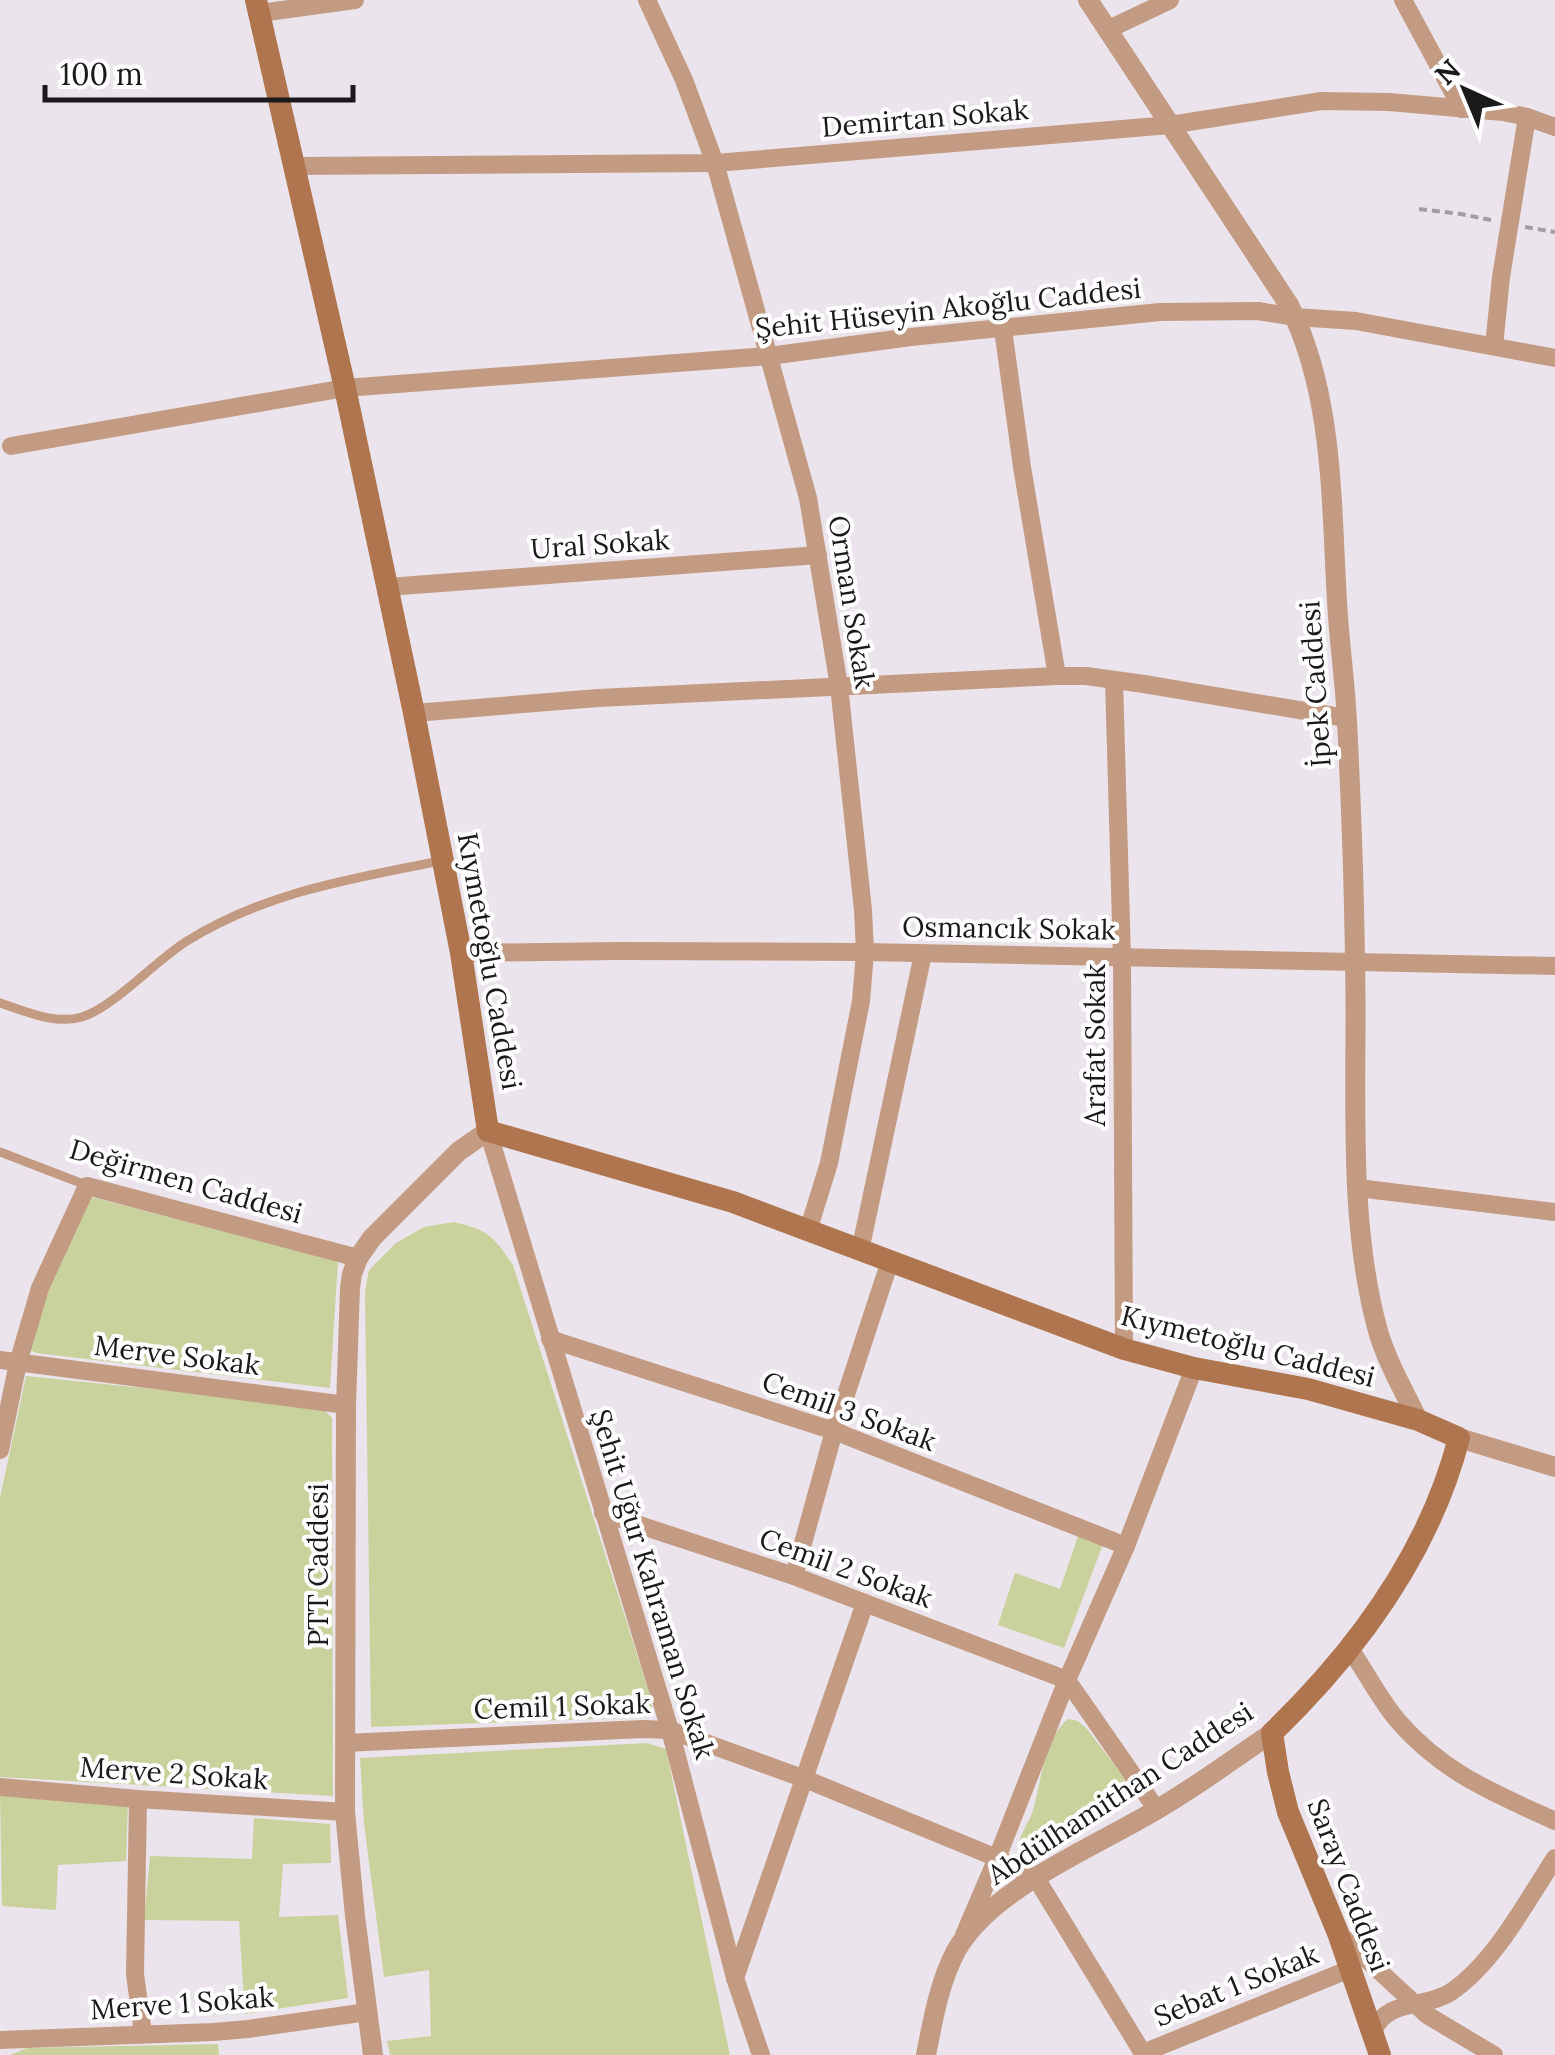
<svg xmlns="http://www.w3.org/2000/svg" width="1555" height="2055" viewBox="0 0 1555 2055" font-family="Lora,serif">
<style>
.green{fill:#c9d29d}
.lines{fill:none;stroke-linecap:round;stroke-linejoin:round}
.path{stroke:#a39da4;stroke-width:4;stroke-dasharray:8 5;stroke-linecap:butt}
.service{stroke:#c39b82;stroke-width:9}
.minor{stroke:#c39b82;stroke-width:18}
.tertiary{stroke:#c39b82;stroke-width:20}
.secondary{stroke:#af754f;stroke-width:22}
.labels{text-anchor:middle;stroke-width:8;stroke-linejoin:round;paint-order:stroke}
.street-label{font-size:28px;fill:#1b191c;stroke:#fff}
</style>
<rect width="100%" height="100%" fill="#ebe4ec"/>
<g class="green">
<polygon points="91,1197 338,1261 330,1388 36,1353 30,1350 36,1318"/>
<path d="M454 1222C489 1230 493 1236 513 1265L649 1692 652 1709 646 1717 371 1727 365 1292 369 1270 396 1243 424 1227Z"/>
<polygon points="26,1376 320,1406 332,1418 333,1796 0,1777 0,1498"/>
<polygon points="1078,1536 1103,1544 1064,1648 998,1625 1015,1573 1060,1589"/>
<path d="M1068 1719 1078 1721 1087 1729 1138 1796 1076 1835 1042 1853 1026 1855 1019 1850C1018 1836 1027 1826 1032 1813 1042 1783 1042 1741 1068 1719Z"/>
<polygon points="647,1743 666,1749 730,2055 390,2055 387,2041 431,2036 429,1970 384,1977 364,1824 360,1758"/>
<polygon points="0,1795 128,1800 126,1861 58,1865 56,1910 2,1906"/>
<polygon points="254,1818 330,1824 331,1863 283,1864 279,1917 338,1915 348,1998 245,2014 239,1921 144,1920 150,1856 252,1859"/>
<polygon points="218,2044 219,2055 10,2055 27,2048"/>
</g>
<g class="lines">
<g class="path">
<polyline points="1419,209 1461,214 1491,220"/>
<polyline points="1525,227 1555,232"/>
</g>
<g class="service">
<path d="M0 1003C25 1011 55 1025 82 1017 114 1007 155 961 187 941 266 892 350 879 440 861"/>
<polyline points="0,1152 86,1185"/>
</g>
<g class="minor">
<polyline points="647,0 684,80 715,163 808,498 839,686 863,910 865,952 861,1001 829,1163 808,1231"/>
<polyline points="1403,0 1462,109"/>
<polyline points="260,13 355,0"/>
<polyline points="1107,30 1170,0"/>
<polyline points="295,166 715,163 1170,125 1321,101 1389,102 1503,112 1527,117 1555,127"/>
<polyline points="1003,329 1022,467 1057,676"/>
<polyline points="1494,346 1501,277 1527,117"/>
<polyline points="11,446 345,388 769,356 911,337 1160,312 1258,311 1295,317 1356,321 1555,358"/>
<polyline points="387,587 818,555"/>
<polyline points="1114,680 1122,958 1124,1349"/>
<polyline points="414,713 598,698 1057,676 1086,676 1144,684 1346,718"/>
<polyline points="461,953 617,951 865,952 1555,966"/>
<polyline points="488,1131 670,1730 735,1978 761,2055"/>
<polyline points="1358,1188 1555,1212"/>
<polyline points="860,1251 923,954"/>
<polyline points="550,1339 834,1431 1126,1546"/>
<polyline points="0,1360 346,1405"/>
<polyline points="0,1450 18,1363 40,1288 87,1186 358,1258"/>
<polyline points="603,1513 794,1576 1067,1680 1157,1810"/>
<polyline points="794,1576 834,1431 890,1261"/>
<path d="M1350 1649C1366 1672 1380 1700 1398 1721 1443 1773 1494 1793 1555 1821"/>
<polyline points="345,1743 643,1729 670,1730 805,1779 997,1858 1067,1680 1126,1546 1194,1368"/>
<polyline points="0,1787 138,1799 345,1812"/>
<polyline points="138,1799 135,1974 143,2034"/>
<polyline points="1338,1933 1427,2015 1494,2055"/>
<polyline points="964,1935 997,1858 1036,1878 1144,2055"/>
<polyline points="735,1978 865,1603"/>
<path d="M1373 2032C1386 1998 1425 2009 1451 1992 1495 1962 1526 1902 1555 1858"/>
<polyline points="0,2040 213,2032 248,2029 367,2012"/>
<polyline points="1143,2053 1350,1969"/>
</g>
<g class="tertiary">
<path d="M1088 0 1289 305C1334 395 1331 503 1337 601 1339 641 1345 681 1347 721 1351 801 1354 882 1355 963 1358 1082 1346 1215 1378 1331 1387 1362 1404 1391 1418 1420"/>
<polyline points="1459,1438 1555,1467"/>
<polyline points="373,2055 355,1916 345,1812 346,1405 350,1288 352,1274 358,1258 372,1238 459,1151 488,1131"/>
<path d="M926 2055C933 2020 939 1983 956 1951 991 1888 1095 1847 1156 1810 1196 1787 1233 1759 1272 1733"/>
</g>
<path class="secondary" d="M256 0 345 388 414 713 461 953 488 1131 733 1202 1124 1349 1194 1368 1308 1389 1418 1420 1459 1438C1429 1554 1357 1651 1272 1733L1278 1772 1288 1812 1338 1933 1380 2055"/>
</g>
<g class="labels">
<g class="street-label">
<text transform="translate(925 118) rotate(-5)" y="10">Demirtan Sokak</text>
<text transform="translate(948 308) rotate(-6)" y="10">Şehit Hüseyin Akoğlu Caddesi</text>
<text transform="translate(600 544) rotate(-4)" y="10">Ural Sokak</text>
<text transform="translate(852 602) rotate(81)" y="10">Orman Sokak</text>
<text transform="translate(1315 684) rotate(-94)" y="10">İpek Caddesi</text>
<text transform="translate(1009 928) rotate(1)" y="10">Osmancık Sokak</text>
<text transform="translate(490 961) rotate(80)" y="10">Kıymetoğlu Caddesi</text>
<text transform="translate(1095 1045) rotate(-90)" y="10">Arafat Sokak</text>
<text transform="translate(186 1181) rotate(16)" y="10">Değirmen Caddesi</text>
<text transform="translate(1248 1346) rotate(14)" y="10">Kıymetoğlu Caddesi</text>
<text transform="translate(177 1355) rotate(7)" y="10">Merve Sokak</text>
<text transform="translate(849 1411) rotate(20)" y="10">Cemil 3 Sokak</text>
<text transform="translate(318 1565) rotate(-90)" y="10">PTT Caddesi</text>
<text transform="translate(846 1568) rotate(20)" y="10">Cemil 2 Sokak</text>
<text transform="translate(653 1584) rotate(73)" y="10">Şehit Uğur Kahraman Sokak</text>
<text transform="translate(562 1706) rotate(-2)" y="10">Cemil 1 Sokak</text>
<text transform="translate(174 1773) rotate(4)" y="10">Merve 2 Sokak</text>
<text transform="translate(1120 1793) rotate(-33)" y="10">Abdülhamithan Caddesi</text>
<text transform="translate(1349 1885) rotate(69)" y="10">Saray Caddesi</text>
<text transform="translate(1236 1985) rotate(-22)" y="10">Sebat 1 Sokak</text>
<text transform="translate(182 2003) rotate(-4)" y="10">Merve 1 Sokak</text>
</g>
</g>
<g transform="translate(1465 90) rotate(316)" stroke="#ffffff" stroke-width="8" paint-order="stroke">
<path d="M0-8L18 38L0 25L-18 38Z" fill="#1b191c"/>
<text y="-15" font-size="28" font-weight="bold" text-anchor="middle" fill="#1b191c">N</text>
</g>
<path d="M45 85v15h308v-15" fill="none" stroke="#1b191c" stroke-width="5"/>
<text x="60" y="85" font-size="30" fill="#1b191c" stroke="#ffffff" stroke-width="8" paint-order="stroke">100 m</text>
</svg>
